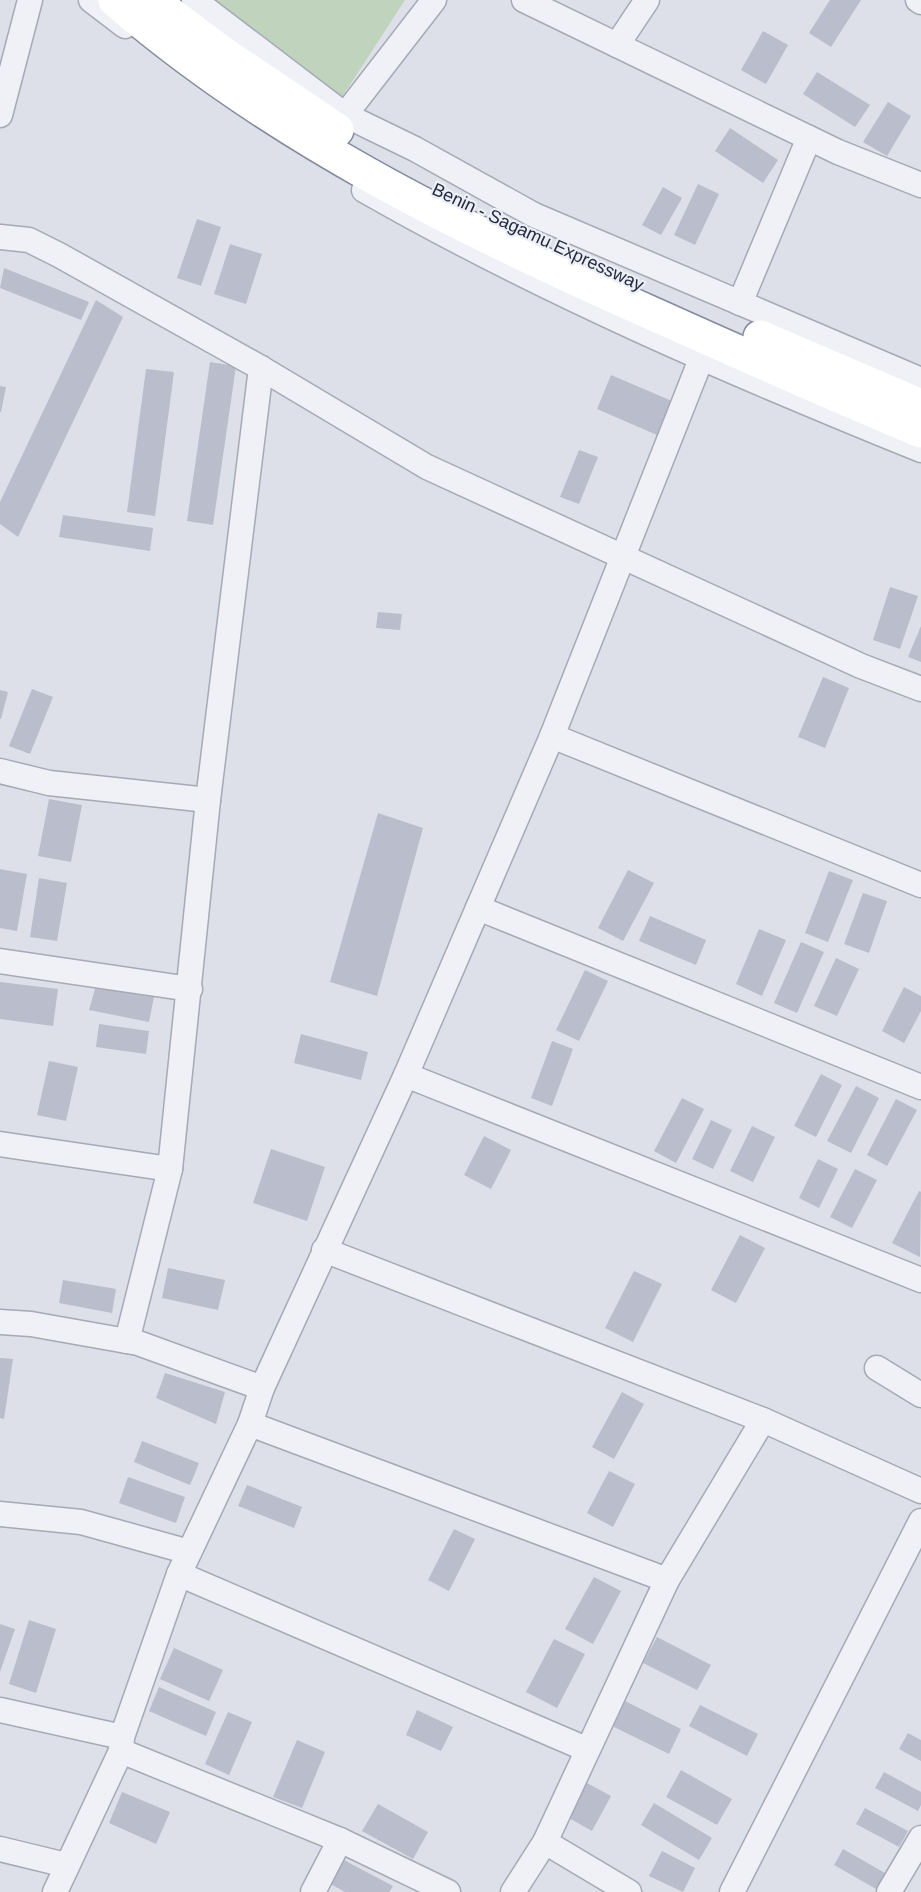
<svg xmlns="http://www.w3.org/2000/svg" width="921" height="1892" viewBox="0 0 921 1892" font-family="Helvetica,sans-serif">
<style>
.green{fill:#bfd3bd}
.building{fill:#babdcc}
.lines{fill:none;stroke-linecap:round;stroke-linejoin:round}
.minor-casing{stroke:#a6a9b6;stroke-width:27}
.highway-casing{stroke:#838aa0;stroke-width:36}
.minor{stroke:#f0f1f6;stroke-width:24}
.highway{stroke:#fff;stroke-width:33}
.labels{text-anchor:middle;stroke-width:4.5;stroke-linejoin:round;paint-order:stroke}
.street-label{font-size:18px;fill:#252a40;stroke:#eceff6}
</style>
<rect width="100%" height="100%" fill="#dde0e8"/>
<polygon class="green" points="174,0 405,0 333,111"/>
<g class="building">
<polygon points="830,0 861,0 831,47 809,33"/>
<polygon points="763,31 788,45 766,84 741,70"/>
<polygon points="817,72 870,105 855,127 803,94"/>
<polygon points="888,102 911,116 887,156 863,142"/>
<polygon points="730,128 778,160 763,183 715,151"/>
<polygon points="698,184 719,194 695,245 674,235"/>
<polygon points="663,187 682,198 661,235 642,225"/>
<polygon points="197,219 221,227 201,286 177,278"/>
<polygon points="230,244 262,254 246,304 214,294"/>
<polygon points="4,268 89,302 81,320 0,288"/>
<polygon points="96,300 123,317 18,537 0,524 0,502"/>
<polygon points="210,362 236,366 213,525 187,521"/>
<polygon points="146,369 174,372 155,516 127,512"/>
<polygon points="611,375 672,401 657,435 597,409"/>
<polygon points="0,386 6,387 1,412 0,412"/>
<polygon points="579,450 598,457 579,504 560,497"/>
<polygon points="63,515 153,528 150,551 59,537"/>
<polygon points="890,587 918,596 900,649 873,640"/>
<polygon points="378,612 402,614 400,630 376,628"/>
<polygon points="921,626 921,662 908,657"/>
<polygon points="823,677 849,688 825,748 798,737"/>
<polygon points="32,689 53,697 30,754 9,746"/>
<polygon points="0,690 8,692 1,719 0,719"/>
<polygon points="49,799 82,805 71,862 38,856"/>
<polygon points="378,813 423,828 377,996 330,982"/>
<polygon points="0,869 27,874 17,931 0,928"/>
<polygon points="628,870 654,883 623,941 598,928"/>
<polygon points="829,871 853,880 828,942 805,933"/>
<polygon points="39,878 67,883 57,941 30,937"/>
<polygon points="863,893 887,901 869,953 844,944"/>
<polygon points="650,916 706,940 696,965 639,941"/>
<polygon points="759,929 786,940 762,996 736,984"/>
<polygon points="801,942 824,952 797,1013 774,1003"/>
<polygon points="836,958 859,969 837,1016 814,1006"/>
<polygon points="585,970 608,981 579,1041 556,1030"/>
<polygon points="0,982 58,989 53,1026 0,1019"/>
<polygon points="97,982 155,992 149,1022 89,1010"/>
<polygon points="904,987 921,996 921,1011 904,1043 882,1031"/>
<polygon points="99,1024 149,1031 146,1054 96,1047"/>
<polygon points="301,1034 368,1052 361,1080 294,1063"/>
<polygon points="552,1041 573,1049 552,1106 531,1098"/>
<polygon points="49,1061 78,1067 66,1121 37,1115"/>
<polygon points="821,1074 842,1085 816,1137 794,1126"/>
<polygon points="856,1086 879,1098 851,1153 827,1141"/>
<polygon points="682,1098 704,1109 676,1163 654,1151"/>
<polygon points="896,1099 917,1110 887,1166 867,1155"/>
<polygon points="711,1120 732,1130 713,1169 692,1159"/>
<polygon points="752,1126 775,1137 753,1182 730,1171"/>
<polygon points="484,1136 511,1150 491,1189 464,1175"/>
<polygon points="271,1149 325,1167 307,1221 253,1203"/>
<polygon points="818,1159 838,1169 819,1208 799,1198"/>
<polygon points="855,1169 877,1180 852,1228 830,1217"/>
<polygon points="919,1191 921,1192 920,1257 892,1243"/>
<polygon points="740,1235 765,1248 736,1303 711,1290"/>
<polygon points="168,1268 225,1280 218,1310 162,1298"/>
<polygon points="634,1271 662,1284 633,1342 605,1328"/>
<polygon points="63,1280 116,1289 112,1313 59,1303"/>
<polygon points="0,1358 13,1359 4,1419 0,1418"/>
<polygon points="165,1373 225,1392 216,1424 156,1398"/>
<polygon points="622,1392 644,1404 614,1459 592,1447"/>
<polygon points="142,1441 199,1463 190,1485 134,1462"/>
<polygon points="609,1471 635,1484 613,1527 587,1513"/>
<polygon points="128,1477 185,1497 176,1523 119,1503"/>
<polygon points="247,1485 302,1507 294,1528 238,1506"/>
<polygon points="454,1529 475,1539 449,1591 428,1580"/>
<polygon points="594,1577 621,1591 593,1644 565,1629"/>
<polygon points="29,1620 56,1629 36,1693 9,1684"/>
<polygon points="0,1624 15,1629 0,1672"/>
<polygon points="657,1637 711,1665 697,1690 643,1663"/>
<polygon points="554,1639 585,1654 557,1708 526,1692"/>
<polygon points="174,1648 223,1670 209,1701 160,1679"/>
<polygon points="159,1687 216,1712 206,1736 149,1711"/>
<polygon points="623,1700 681,1729 669,1754 610,1725"/>
<polygon points="700,1705 758,1734 747,1756 689,1726"/>
<polygon points="417,1710 453,1727 441,1751 406,1735"/>
<polygon points="228,1712 252,1722 229,1775 205,1764"/>
<polygon points="908,1733 921,1740 921,1761 899,1749"/>
<polygon points="297,1740 325,1752 302,1808 273,1797"/>
<polygon points="681,1770 732,1799 717,1825 666,1797"/>
<polygon points="884,1772 921,1792 921,1805 918,1811 875,1788"/>
<polygon points="587,1783 611,1796 592,1831 569,1818"/>
<polygon points="122,1792 170,1812 156,1844 109,1823"/>
<polygon points="654,1803 712,1838 699,1860 641,1825"/>
<polygon points="378,1804 428,1832 413,1859 362,1831"/>
<polygon points="865,1808 908,1831 899,1847 856,1824"/>
<polygon points="843,1849 885,1873 876,1889 834,1865"/>
<polygon points="662,1851 695,1868 683,1892 649,1876"/>
<polygon points="340,1858 393,1886 389,1892 345,1892 327,1882"/>
</g>
<g class="lines">
<g class="minor-casing">
<g id="minor">
<polyline points="91,0 125,26"/>
<polyline points="194,0 345,115 415,149 534,215 921,380"/>
<polyline points="524,0 838,152 921,185"/>
<polyline points="918,0 921,2"/>
<polyline points="617,45 647,0"/>
<polyline points="0,115 30,0"/>
<polyline points="345,115 434,0"/>
<path d="M364 190C542 292 731 373 921 450"/>
<polyline points="0,237 29,240 59,255 261,368 427,467 861,666 921,689"/>
<polyline points="740,303 809,138"/>
<polyline points="552,736 921,885"/>
<polyline points="0,771 49,783 208,800"/>
<polyline points="478,908 921,1087"/>
<polyline points="0,961 190,989"/>
<polyline points="406,1075 921,1280"/>
<polyline points="0,1144 170,1169"/>
<polyline points="324,1250 763,1420 921,1491"/>
<polyline points="0,1322 31,1324 138,1343 262,1388"/>
<polyline points="127,1341 170,1169 208,800 261,368"/>
<polyline points="877,1368 921,1395"/>
<polyline points="250,1424 667,1580"/>
<polyline points="0,1514 81,1522 189,1552"/>
<polyline points="179,1574 586,1749"/>
<polyline points="0,1710 122,1737"/>
<polyline points="121,1751 340,1840 448,1892"/>
<polyline points="545,1842 629,1892"/>
<polyline points="0,1849 66,1865"/>
<polyline points="55,1892 121,1751 122,1737 179,1574 250,1424 262,1388 406,1075 552,736 709,339"/>
<polyline points="313,1892 340,1840"/>
<polyline points="513,1892 545,1842 667,1580 763,1420"/>
<polyline points="732,1892 921,1521"/>
<polyline points="889,1892 921,1838"/>
</g>
</g>
<g class="highway-casing">
<g id="highway">
<path d="M115 0C272 136 462 229 651 313 740 353 830 393 921 431"/>
<polyline points="152,0 224,54 337,130"/>
<polyline points="760,337 921,406"/>
</g>
</g>
<use href="#minor" class="minor"/>
<use href="#highway" class="highway"/>
</g>
<g class="labels">
<g class="street-label">
<text transform="translate(538 237) rotate(25)" y="6">Benin - Sagamu Expressway</text>
</g>
</g>
</svg>
